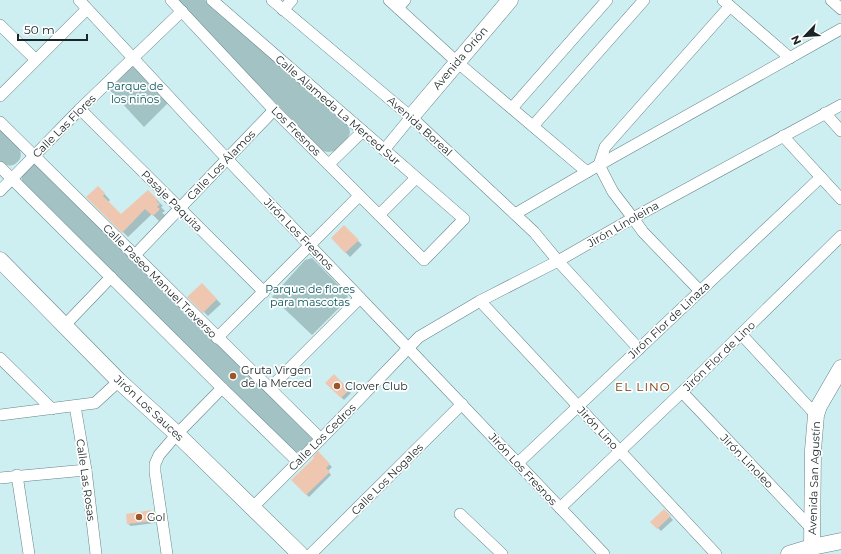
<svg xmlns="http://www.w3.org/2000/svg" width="841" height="554" viewBox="0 0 841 554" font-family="Montserrat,sans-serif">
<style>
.green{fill:#a2c2c4}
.shadow{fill:#0003}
.building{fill:#efc7b1}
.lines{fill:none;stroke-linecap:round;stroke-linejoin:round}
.street-casing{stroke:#668486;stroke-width:12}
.secondary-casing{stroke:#668486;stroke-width:17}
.street{stroke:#fff;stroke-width:11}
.secondary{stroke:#fff;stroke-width:16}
.poi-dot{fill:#9b5629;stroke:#fff;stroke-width:1.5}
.labels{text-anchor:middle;stroke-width:3.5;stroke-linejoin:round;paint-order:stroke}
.street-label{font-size:11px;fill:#192526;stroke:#fff}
.park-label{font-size:11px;fill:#07555b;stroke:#fff}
.poi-label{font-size:11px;fill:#192526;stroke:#fff;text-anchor:start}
.neighbourhood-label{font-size:12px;letter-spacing:1px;fill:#713505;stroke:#fff}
</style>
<rect width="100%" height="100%" fill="#ceeff2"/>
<g class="green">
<polygon points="178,0 205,0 349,126 350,133 347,139 335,151 328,152 323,151 262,89"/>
<polygon points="132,63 169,102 144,127 108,88"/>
<path d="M0 129C8 136 32 153 15 164 10 167 5 165 0 163Z"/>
<path d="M35 164 309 432 313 441 302 452H292L22 183C20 174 27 167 35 164Z"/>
<polygon points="312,258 347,294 348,299 312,335 272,297 305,260"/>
</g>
<g class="shadow">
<polygon points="98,187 110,200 108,202 121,215 148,191 163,206 161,207 165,211 162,213 165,215 159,221 152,214 128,237 88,197"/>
<polygon points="344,226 362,245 350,257 332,238"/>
<polygon points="202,284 221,304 208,316 189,297"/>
<polygon points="334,376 351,393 344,400 327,383"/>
<polygon points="318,453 332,467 328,471 331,475 309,497 292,480 315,458"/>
<polygon points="664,510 673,520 661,531 652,522"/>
<polygon points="151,511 154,514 155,523 131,526 128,524"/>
</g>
<g class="building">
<polygon points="98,186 105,193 103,196 121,214 148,190 158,200 156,201 160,204 157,207 160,209 153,216 145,209 122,233 86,197"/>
<polygon points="344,225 359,240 345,253 331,238"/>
<polygon points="202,283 217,299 203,313 187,297"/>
<polygon points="334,374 349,390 341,398 325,383"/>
<polygon points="318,451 330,464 326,468 330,472 306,495 291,480 314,458 313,457"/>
<polygon points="664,509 671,516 657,529 650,522"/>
<polygon points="151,510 153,521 127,524 126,514"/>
</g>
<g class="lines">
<g class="street-casing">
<g id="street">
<polyline points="79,0 227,159 409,349 604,554"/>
<polyline points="171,0 274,110 424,260 464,219 212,0"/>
<polyline points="272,0 411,117 534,232 558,261 639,349"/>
<polyline points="389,0 457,62 587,172"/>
<polyline points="723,0 790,58"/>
<polyline points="831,0 841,9"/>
<polyline points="398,8 405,0"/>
<polyline points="283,10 292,0"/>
<polyline points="0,25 35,59"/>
<polyline points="0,96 87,9"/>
<polyline points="512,108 607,0"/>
<polyline points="80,109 264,292"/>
<polyline points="825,113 841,131"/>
<polyline points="0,122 321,439"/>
<polyline points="533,126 644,0"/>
<polyline points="783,136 841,199"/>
<polyline points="384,150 411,117"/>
<polyline points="329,164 363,131"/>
<polyline points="0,167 222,388 298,462"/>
<polyline points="0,191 80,109 182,11"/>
<polyline points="515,214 599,165 841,29"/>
<polyline points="379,215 416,178"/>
<polyline points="135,255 274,110"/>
<polyline points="700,291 643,232 633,218 613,192 599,165 605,147 730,6"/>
<polyline points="480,301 716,554"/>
<polyline points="64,326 111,277"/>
<polyline points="741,334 816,415"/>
<polyline points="217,338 359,196"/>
<polyline points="0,358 52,409"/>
<polyline points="270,388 360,298"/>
<polyline points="682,392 813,530"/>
<polyline points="75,406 86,470 96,554"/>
<polyline points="0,415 95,403 119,381"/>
<polyline points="518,463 821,177"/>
<polyline points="17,475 29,554"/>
<polyline points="0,478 86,470"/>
<polyline points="252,508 321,439 419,337 480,301 558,261 633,218 841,105"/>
<polyline points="560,508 682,392 841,236"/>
<polyline points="460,514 502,554"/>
<polyline points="167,554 155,472 155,464 159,455 177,434 222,388"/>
<polyline points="311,554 462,404"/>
</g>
</g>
<g class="secondary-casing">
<g id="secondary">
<polyline points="411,117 510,0"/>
<polyline points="0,260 119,381 177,434 300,554"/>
<polyline points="812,547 813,450 816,415 819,406 841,368"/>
<polyline points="789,554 812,547 841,541"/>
</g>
</g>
<use href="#street" class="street"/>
<use href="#secondary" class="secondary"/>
</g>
<g class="poi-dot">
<circle cx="233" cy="376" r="4"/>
<circle cx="337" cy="386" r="4"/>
<circle cx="139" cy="517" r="4"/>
</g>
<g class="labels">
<g class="street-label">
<text transform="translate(460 58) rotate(-50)" y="4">Avenida Orión</text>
<text transform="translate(338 110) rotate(41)" y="4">Calle Alameda La Merced Sur</text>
<text transform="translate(64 126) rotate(-45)" y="4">Calle Las Flores</text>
<text transform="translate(420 126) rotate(42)" y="4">Avenida Boreal</text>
<text transform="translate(296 131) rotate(45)" y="4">Los Fresnos</text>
<text transform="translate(221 165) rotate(-46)" y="4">Calle Los Álamos</text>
<text transform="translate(172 201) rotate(45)" y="4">Pasaje Paquita</text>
<text transform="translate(623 224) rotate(-30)" y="4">Jirón Linoleina</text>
<text transform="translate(299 234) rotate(46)" y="4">Jirón Los Fresnos</text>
<text transform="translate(160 281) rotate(45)" y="4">Calle Paseo Manuel Traverso</text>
<text transform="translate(669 320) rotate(-43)" y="4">Jirón Flor de Linaza</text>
<text transform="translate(719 356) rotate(-44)" y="4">Jirón Flor de Lino</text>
<text transform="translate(149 408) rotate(43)" y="4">Jirón Los Sauces</text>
<text transform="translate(598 428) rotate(47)" y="4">Jirón Lino</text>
<text transform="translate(322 437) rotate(-45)" y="4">Calle Los Cedros</text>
<text transform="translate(747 461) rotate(46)" y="4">Jirón Linoleo</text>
<text transform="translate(523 469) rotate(47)" y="4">Jirón Los Fresnos</text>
<text transform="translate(814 478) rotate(-88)" y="4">Avenida San Agustín</text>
<text transform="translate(387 479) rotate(-45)" y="4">Calle Los Nogales</text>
<text transform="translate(86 480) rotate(82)" y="4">Calle Las Rosas</text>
</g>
<g class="park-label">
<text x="135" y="90">Parque de<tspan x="135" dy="13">los niños</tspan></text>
<text x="310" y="293">Parque de flores<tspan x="310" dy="13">para mascotas</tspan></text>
</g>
<g class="poi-label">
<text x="241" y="374">Gruta Virgen<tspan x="241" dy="13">de la Merced</tspan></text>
<text x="345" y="390">Clover Club</text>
<text x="147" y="521">Gol</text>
</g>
<g class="neighbourhood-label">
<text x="643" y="391">EL LINO</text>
</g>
</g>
<g transform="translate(805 36) rotate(245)" stroke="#ffffff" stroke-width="3" paint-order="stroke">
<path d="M0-3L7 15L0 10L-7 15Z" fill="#192526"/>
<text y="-6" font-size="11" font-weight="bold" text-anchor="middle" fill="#192526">N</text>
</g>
<path d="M18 34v6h69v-6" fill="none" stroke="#192526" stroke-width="2"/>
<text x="24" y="34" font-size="12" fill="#192526" stroke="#ffffff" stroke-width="3" paint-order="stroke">50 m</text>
</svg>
